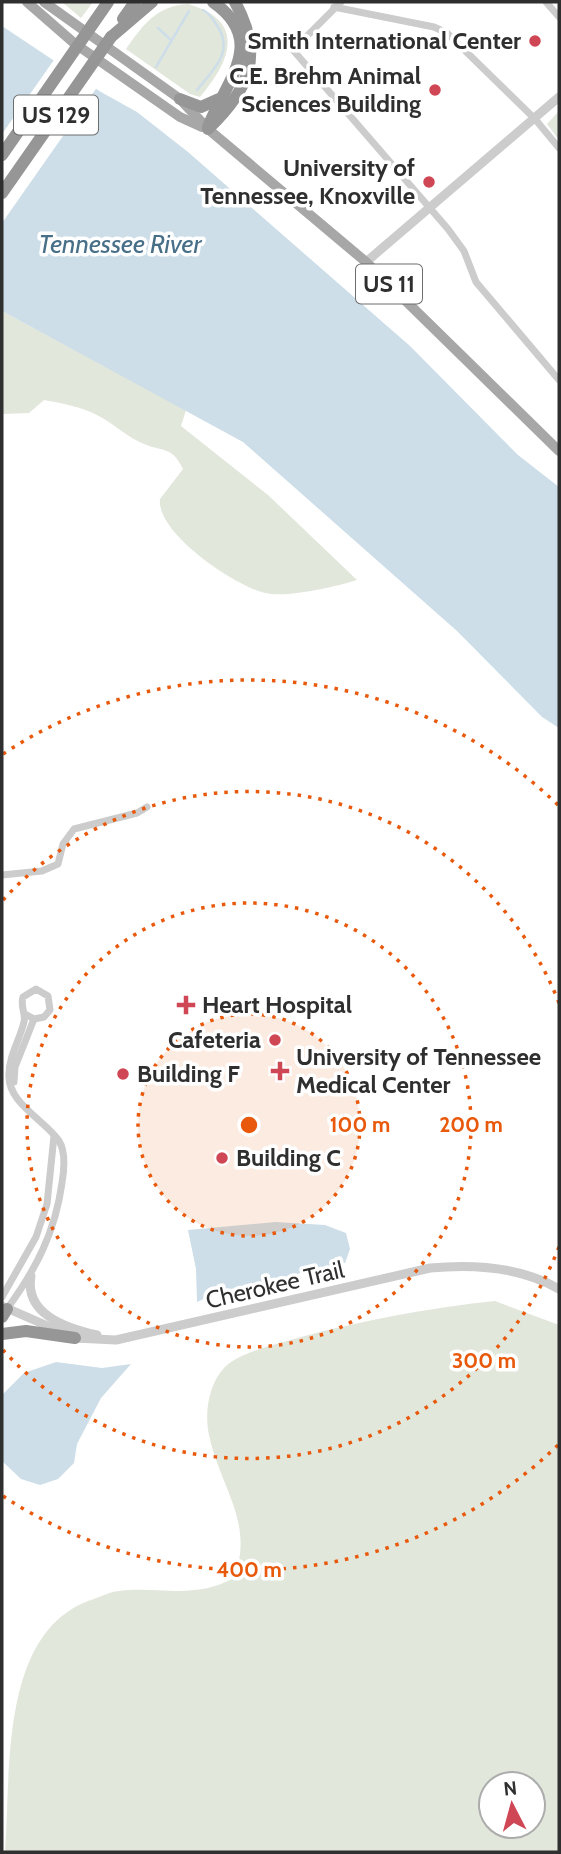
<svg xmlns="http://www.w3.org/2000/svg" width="561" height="1854" viewBox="0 0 561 1854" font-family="Cabin,sans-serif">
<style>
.green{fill:#e2e7dc;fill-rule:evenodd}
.water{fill:#cddee8}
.pier{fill:#fff}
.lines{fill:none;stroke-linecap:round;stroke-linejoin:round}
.stream{stroke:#cddee8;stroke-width:2.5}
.minor{stroke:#ccc;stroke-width:7}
.tertiary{stroke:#ccc;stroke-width:9}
.primary{stroke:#a7a7a7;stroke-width:10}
.motorway{stroke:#969696;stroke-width:12}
.motorway-bridge{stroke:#969696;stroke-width:12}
.ring{fill:none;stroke:#e8590c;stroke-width:3.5;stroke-dasharray:3.5 7}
.poi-dot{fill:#cf4754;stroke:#fff;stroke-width:2.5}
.labels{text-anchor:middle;stroke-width:7;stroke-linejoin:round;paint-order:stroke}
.shield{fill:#fff;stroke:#6d6d6d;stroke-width:2}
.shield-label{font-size:23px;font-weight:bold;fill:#2f2f2f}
.poi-label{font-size:24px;font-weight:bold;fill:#2f2f2f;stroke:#fff;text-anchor:end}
.street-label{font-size:24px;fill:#2f2f2f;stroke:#fff}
.water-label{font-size:26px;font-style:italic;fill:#476f87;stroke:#fff}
.centre{fill:#e8590c;stroke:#fff;stroke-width:3.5}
.ring-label{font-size:21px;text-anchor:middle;font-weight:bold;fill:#e8590c;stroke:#fff;stroke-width:7;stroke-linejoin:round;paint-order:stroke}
</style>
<rect width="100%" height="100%" fill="#fff"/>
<g class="green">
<polygon points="62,2 93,2 81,18"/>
<path d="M188 4C247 21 231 61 200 97L190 94 126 49C143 25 156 6 188 4Z"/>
<polygon points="559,111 559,140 547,124"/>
<path d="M2 311 186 410 181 426 268 495 357 580C335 587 287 598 265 593 235 586 156 533 160 499L183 469C172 446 163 452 144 444 128 438 113 423 97 415 82 407 61 403 44 400L29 413 3 414Z"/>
<path d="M495 1301 559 1325V1852H5C11 1770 0 1635 88 1601 98 1598 109 1592 119 1591 160 1586 194 1600 234 1578 255 1523 220 1487 209 1435 204 1413 209 1377 231 1362 251 1349 278 1344 301 1337 365 1320 428 1308 495 1301ZM533 1784V1826H491V1784Z"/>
</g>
<g class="water">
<polygon points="2,26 101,92 137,112 188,152 410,346 518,455 559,487 559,728 542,717 457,631 243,442 2,311"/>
<polygon points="276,1222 325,1225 346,1233 350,1249 345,1263 222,1291 197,1302 196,1269 188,1230"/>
<polygon points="56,1362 102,1368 131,1364 101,1398 77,1444 74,1463 58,1479 40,1485 21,1479 2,1461 2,1395 24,1373"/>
</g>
<polygon class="pier" points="56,57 98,86 2,223 2,134"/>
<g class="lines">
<g class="stream">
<polyline points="158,28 171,40"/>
<polyline points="156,67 189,11"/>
<path d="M197 90C213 70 234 52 218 27 213 20 211 14 203 10"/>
</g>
<g class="minor">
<polyline points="341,2 293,50 448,229 464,251 476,282 559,380"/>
<polyline points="546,2 559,17"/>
<polyline points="334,7 434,27 447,33 535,119 559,148"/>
<polyline points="2,875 42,871 58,864 63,844 74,829 137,813 147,807"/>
<polyline points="14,1082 15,1067 34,1019"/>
<polyline points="2,1297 36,1237 47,1204 54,1136"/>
<path d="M7 1309C36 1269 55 1233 62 1183 64 1171 66 1152 59 1141 45 1120 7 1103 9 1074 9 1056 20 1039 24 1022 26 1013 20 1007 23 997L36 989 48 996 50 1010 44 1017 34 1019 25 1014"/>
</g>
<g class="tertiary">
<polyline points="366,262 559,97"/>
<path d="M31 1276C24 1314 66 1328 97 1335"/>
<path d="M2 1306 75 1338 116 1340 430 1268C473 1264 521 1267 559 1289"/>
</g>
<g class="primary">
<polyline points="27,2 74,43 180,117 202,127"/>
<polyline points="44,2 180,99 208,129 366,262 559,451"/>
</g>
<g class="motorway">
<polyline points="123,19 135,2"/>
<polyline points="111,37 152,2"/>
<polyline points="180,99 201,107 219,99"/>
<path d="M208 127C225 82 269 41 213 2"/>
<path d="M208 129C250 89 264 55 235 2"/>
<polyline points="2,1317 7,1309"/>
<polyline points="2,1334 26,1331 75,1338"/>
</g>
<g class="motorway-bridge">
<polyline points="2,155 108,2"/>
<polyline points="2,193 111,37"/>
</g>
</g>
<circle cx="249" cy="1125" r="111" fill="#e8590c" fill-opacity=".12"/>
<g class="ring">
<circle cx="249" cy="1125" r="111"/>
<circle cx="249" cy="1125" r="222"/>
<path d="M559 1247A333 333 0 0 1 3 1350M3 900A333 333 0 0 1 559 1003"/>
<path d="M558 1445A445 445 0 0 1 3 1496M3 754A445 445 0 0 1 558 805"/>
</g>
<g class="poi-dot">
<circle cx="535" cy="41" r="7"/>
<circle cx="435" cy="90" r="7"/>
<circle cx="429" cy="182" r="7"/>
<path d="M182.5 994.5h7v7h7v7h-7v7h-7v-7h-7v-7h7z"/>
<circle cx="275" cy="1040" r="7"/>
<path d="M276.5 1060.5h7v7h7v7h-7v7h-7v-7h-7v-7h7z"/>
<circle cx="123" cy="1074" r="7"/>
<circle cx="222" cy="1158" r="7"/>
</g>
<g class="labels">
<g class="shield">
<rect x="14" y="95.5" width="84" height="39" rx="5"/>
<rect x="356" y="264.5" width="66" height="39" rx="5"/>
</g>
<g class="shield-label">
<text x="56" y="123">US 129</text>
<text x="389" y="292">US 11</text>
</g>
<g class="poi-label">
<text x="521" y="49">Smith International Center</text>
<text x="421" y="84">C.E. Brehm Animal<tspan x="421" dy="28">Sciences Building</tspan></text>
<text x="415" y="176">University of<tspan x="415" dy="28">Tennessee, Knoxville</tspan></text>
<text x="202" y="1013" text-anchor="start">Heart Hospital</text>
<text x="261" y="1048">Cafeteria</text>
<text x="296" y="1065" text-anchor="start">University of Tennessee<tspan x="296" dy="28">Medical Center</tspan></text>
<text x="137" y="1082" text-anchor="start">Building F</text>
<text x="236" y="1166" text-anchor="start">Building C</text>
</g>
<g class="street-label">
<text transform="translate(275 1285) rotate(-13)" y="8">Cherokee Trail</text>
</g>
<g class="water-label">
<text x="120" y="253">Tennessee River</text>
</g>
</g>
<circle cx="249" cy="1125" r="10" class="centre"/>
<g class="ring-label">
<text x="360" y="1132">100 m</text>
<text x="471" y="1132">200 m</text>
<text x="484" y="1368">300 m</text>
<text x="249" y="1577">400 m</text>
</g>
<rect width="561" height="1854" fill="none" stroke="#2f2f2f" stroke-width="7"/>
<g transform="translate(512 1805) rotate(354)"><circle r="33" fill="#ffffff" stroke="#acacac" stroke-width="2"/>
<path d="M0-5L12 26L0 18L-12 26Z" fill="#cf4754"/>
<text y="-10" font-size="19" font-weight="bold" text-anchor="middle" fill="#2f2f2f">N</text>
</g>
</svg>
